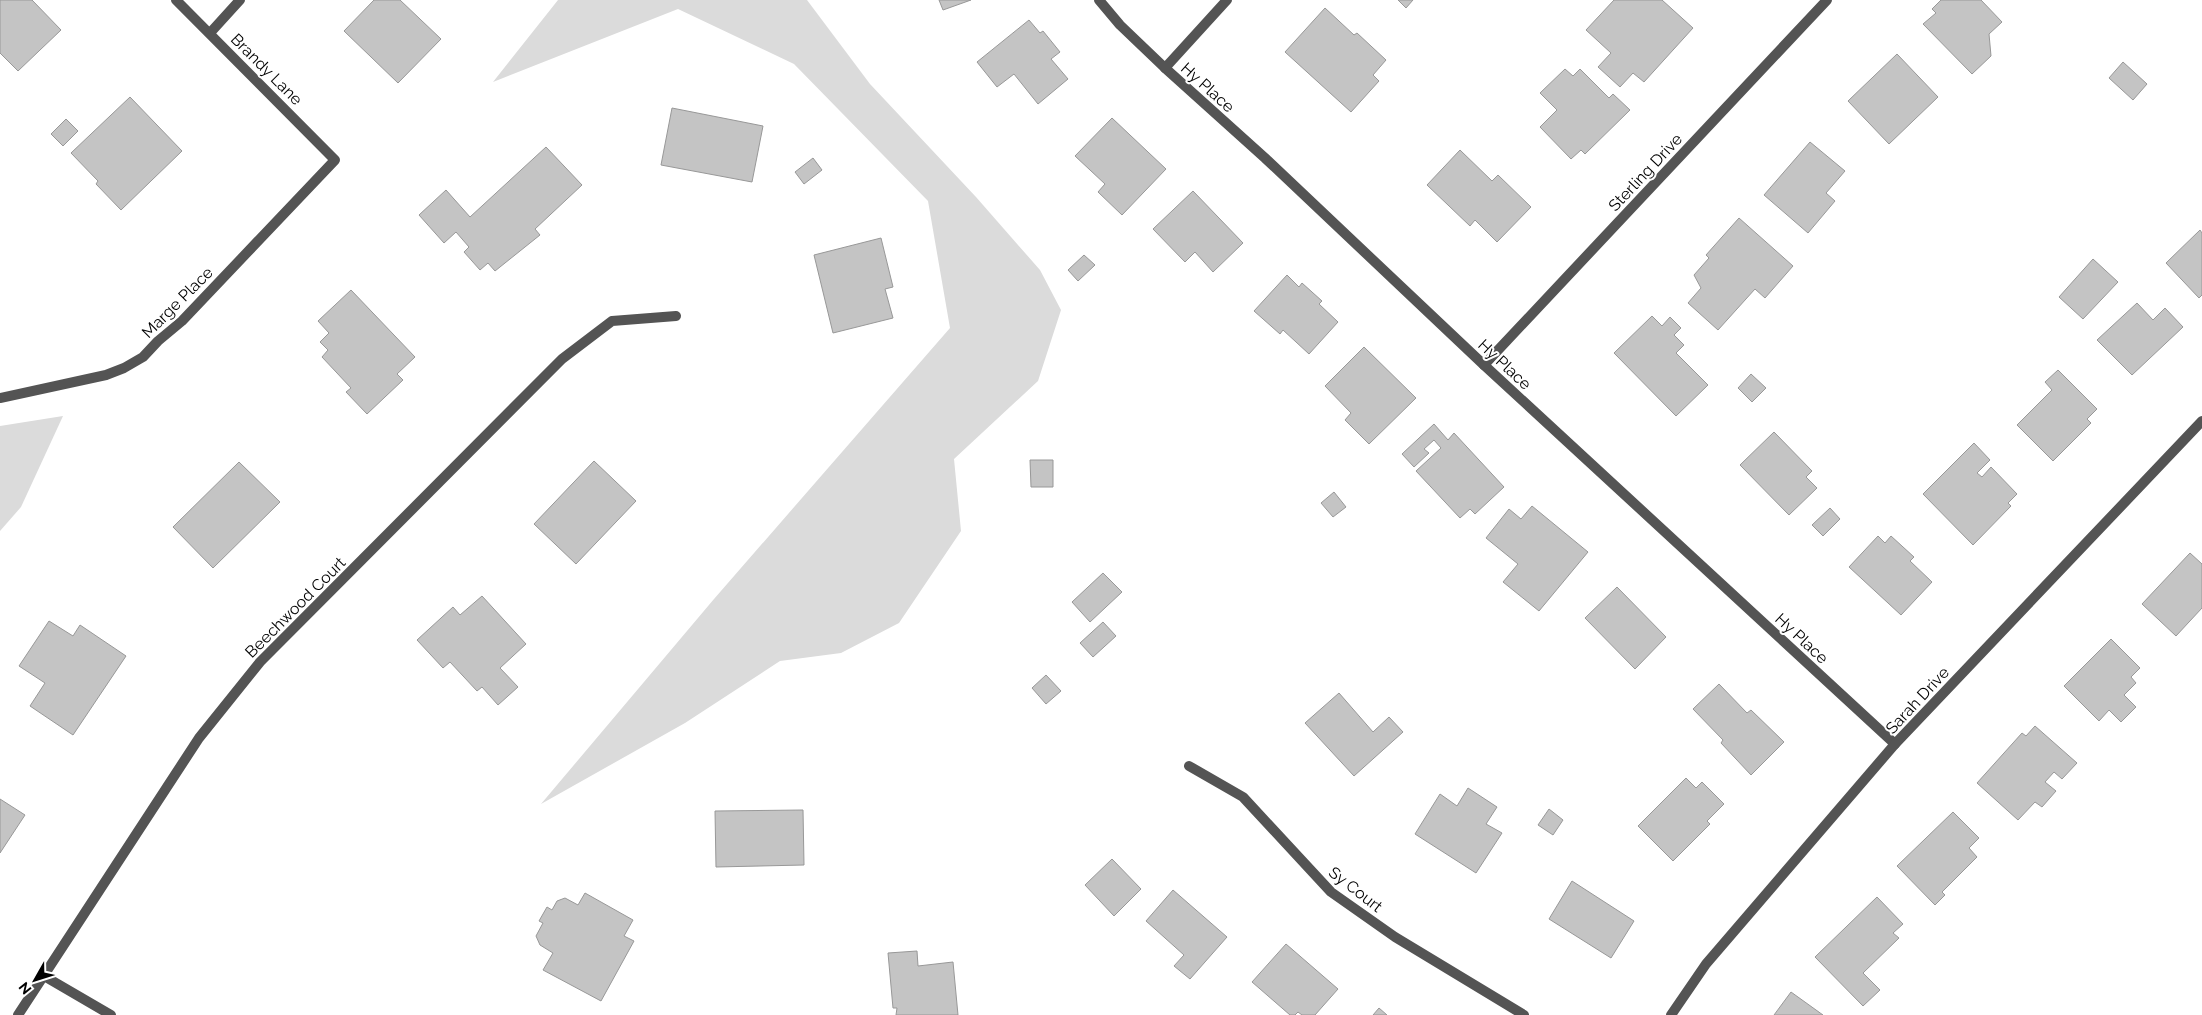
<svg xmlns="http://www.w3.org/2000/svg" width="2202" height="1015" viewBox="0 0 2202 1015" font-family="Raleway,sans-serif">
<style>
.green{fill:#dbdbdb}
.building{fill:#c4c4c4;stroke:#989898}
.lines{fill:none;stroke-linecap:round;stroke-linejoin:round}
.street{stroke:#545454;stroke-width:10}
.labels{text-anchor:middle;stroke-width:4;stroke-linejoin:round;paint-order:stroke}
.street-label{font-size:16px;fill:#000;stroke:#fff}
</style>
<rect width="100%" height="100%" fill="#fff"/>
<g class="green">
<polygon points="558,0 807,0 870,84 976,197 1040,270 1061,310 1038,381 954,459 961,531 899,623 841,653 780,661 685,723 541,804 714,599 950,328 928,201 794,64 678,9 493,82"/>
<polygon points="63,416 21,507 0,531 0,426"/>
</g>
<g class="building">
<polygon points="0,0 32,0 61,30 18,71 0,53"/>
<polygon points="374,0 400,0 441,39 398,83 344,31"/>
<polygon points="939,0 971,0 943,10"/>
<polygon points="1398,0 1413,0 1406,8"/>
<polygon points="1614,0 1662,0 1693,28 1644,82 1633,73 1620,87 1598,67 1611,53 1586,30"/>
<polygon points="1941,0 1981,0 2002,22 1989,34 1991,56 1972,74 1923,24 1936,13 1932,9"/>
<polygon points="1325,8 1354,35 1357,33 1386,60 1373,75 1379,81 1351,112 1285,52"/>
<polygon points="1029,20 1040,33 1043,31 1060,52 1051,59 1068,79 1038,104 1014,74 997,87 977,62"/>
<polygon points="1897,54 1938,97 1889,144 1848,101"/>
<polygon points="2123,62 2147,84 2133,100 2109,78"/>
<polygon points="1565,69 1573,76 1580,69 1609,98 1613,94 1630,110 1585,154 1581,150 1571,159 1540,127 1557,110 1540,93"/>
<polygon points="130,97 182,151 121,210 96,184 98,181 71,153"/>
<polygon points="672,108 763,126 752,182 661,165"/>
<polygon points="1112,118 1166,169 1122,215 1098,192 1105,184 1075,156"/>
<polygon points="66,119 78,131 63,146 51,134"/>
<polygon points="1810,142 1845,171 1826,193 1835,201 1808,233 1764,195"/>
<polygon points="546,147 582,185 535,229 540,235 495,271 488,263 480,270 464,252 469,247 456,232 444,243 419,215 446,190 470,217"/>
<polygon points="1460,150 1492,181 1498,175 1531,207 1497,242 1475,220 1470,226 1427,185"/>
<polygon points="813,158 822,170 804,184 795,172"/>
<polygon points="1193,191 1243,243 1213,272 1195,252 1185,262 1153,229"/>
<polygon points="1739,218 1793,266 1765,298 1755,289 1718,330 1688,303 1701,288 1694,275 1709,258 1706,255"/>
<polygon points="2200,230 2202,233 2202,295 2199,298 2166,263"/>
<polygon points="881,238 893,287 885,289 893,318 833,333 814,255"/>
<polygon points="1084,255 1095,265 1078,281 1068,270"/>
<polygon points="2093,259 2118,282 2083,319 2059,297"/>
<polygon points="1287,275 1299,287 1302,283 1322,301 1319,304 1338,322 1309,354 1283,330 1280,334 1254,311"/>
<polygon points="351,290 415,357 397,374 403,380 367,414 346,392 351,388 322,357 328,350 320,342 329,333 318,321"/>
<polygon points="2137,303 2153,320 2165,308 2183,327 2132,375 2097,340"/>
<polygon points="1652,316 1662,326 1670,317 1681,328 1674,335 1684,345 1676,353 1708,385 1676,416 1614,353"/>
<polygon points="1364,347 1416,398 1369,444 1345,420 1351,413 1325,386"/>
<polygon points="2058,370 2097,409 2087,419 2091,423 2053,461 2017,425 2052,390 2045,382"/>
<polygon points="1751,374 1766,388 1752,402 1738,388"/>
<polygon points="1434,424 1448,440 1454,433 1504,487 1475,514 1470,509 1460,518 1416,471 1441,448 1434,440 1424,449 1429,453 1414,467 1402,454"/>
<polygon points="1774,432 1812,471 1806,477 1817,488 1789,515 1740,465"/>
<polygon points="1974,443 1990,460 1977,473 1982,477 1991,467 2017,494 2008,503 2011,506 1973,545 1923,494"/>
<polygon points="1030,460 1053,460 1053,487 1031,487"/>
<polygon points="594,461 636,501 576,564 534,524"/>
<polygon points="239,462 280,502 213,568 173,527"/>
<polygon points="1334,492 1346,507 1333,517 1321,503"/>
<polygon points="1532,506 1588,552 1539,611 1503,582 1518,564 1486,538 1509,509 1521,519"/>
<polygon points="1830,508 1840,519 1823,536 1812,525"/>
<polygon points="1878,536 1885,543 1891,536 1914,557 1910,561 1932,582 1901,615 1849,567"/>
<polygon points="2190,553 2202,564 2202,608 2176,636 2142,604"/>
<polygon points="1103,573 1122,592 1090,622 1072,602"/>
<polygon points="1617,587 1666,637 1635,669 1585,618"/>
<polygon points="482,596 526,644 500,668 518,687 498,705 482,687 477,691 450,662 443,668 417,640 453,607 460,615"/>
<polygon points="49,621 73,636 80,625 126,656 73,735 30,706 45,683 19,666"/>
<polygon points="1103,622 1116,636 1093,657 1080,643"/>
<polygon points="2111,639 2140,668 2131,677 2136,683 2124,695 2136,707 2121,722 2109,710 2099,721 2064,686"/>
<polygon points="1046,675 1061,691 1046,704 1032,688"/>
<polygon points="1719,684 1747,713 1751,710 1784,742 1751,775 1721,743 1723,740 1693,709"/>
<polygon points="1339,693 1373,732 1389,717 1403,732 1354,776 1305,723"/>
<polygon points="2035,726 2077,763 2062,779 2054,772 2045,782 2056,791 2042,807 2035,802 2018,820 1977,783 2022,733 2026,736"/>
<polygon points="1686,778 1696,788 1702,782 1724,804 1707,821 1710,824 1673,861 1638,826"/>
<polygon points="1468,788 1497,807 1486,824 1502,833 1476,873 1415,834 1440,794 1457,806"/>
<polygon points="0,799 25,815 0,853"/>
<polygon points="1549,809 1563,820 1553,835 1538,825"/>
<polygon points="803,810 804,865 716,867 715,811"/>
<polygon points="1953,812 1979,838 1969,848 1977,857 1942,892 1945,895 1935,905 1897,866"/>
<polygon points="1112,859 1141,889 1114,916 1085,885"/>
<polygon points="1572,881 1634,921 1611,958 1549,919"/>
<polygon points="1173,890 1227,937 1190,979 1174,966 1184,955 1146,921"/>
<polygon points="585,893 633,920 624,936 634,941 601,1001 543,970 553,953 540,945 536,936 543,923 539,921 547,907 552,910 557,901 565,898 578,905"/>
<polygon points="1877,897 1903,924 1893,933 1899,938 1863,973 1880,990 1863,1006 1815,957"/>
<polygon points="1286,944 1338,989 1315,1015 1302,1015 1298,1012 1295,1015 1290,1015 1252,982"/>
<polygon points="917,951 918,966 953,962 958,1015 896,1015 897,1008 893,1008 888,953"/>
<polygon points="1791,992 1823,1015 1774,1015"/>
<polygon points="1379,1008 1387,1015 1373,1015"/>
</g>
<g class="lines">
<g class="street">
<polyline points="1099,0 1120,25 1165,68 1265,158 1484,365 1895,744"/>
<polyline points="210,33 240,0"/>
<polyline points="1165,68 1227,0"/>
<polyline points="1484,365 1827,0"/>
<polyline points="0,398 106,375 124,368 143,357 158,341 182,321 335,160 176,0"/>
<polyline points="1189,766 1243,797 1331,892 1395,937 1524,1015"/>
<polyline points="44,976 111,1015"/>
<polyline points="18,1015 199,738 260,662 562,359 612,321 676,316"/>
<polyline points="1671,1015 1706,964 1895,744 2202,421"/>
</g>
</g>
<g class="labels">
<g class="street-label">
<text transform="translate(267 69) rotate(45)" y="6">Brandy Lane</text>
<text transform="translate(1208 87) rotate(42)" y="6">Hy Place</text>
<text transform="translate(1645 172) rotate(-47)" y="6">Sterling Drive</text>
<text transform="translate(177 302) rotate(-45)" y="6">Marge Place</text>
<text transform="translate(1505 364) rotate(43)" y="6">Hy Place</text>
<text transform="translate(295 607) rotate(-45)" y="6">Beechwood Court</text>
<text transform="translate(1802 638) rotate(43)" y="6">Hy Place</text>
<text transform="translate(1917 700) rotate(-47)" y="6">Sarah Drive</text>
<text transform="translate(1356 889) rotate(38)" y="6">Sy Court</text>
</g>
</g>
<g transform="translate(35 980) rotate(231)" stroke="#ffffff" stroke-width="4" paint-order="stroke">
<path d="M0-4L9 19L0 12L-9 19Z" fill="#000000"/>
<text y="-8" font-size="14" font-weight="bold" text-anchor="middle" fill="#000000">N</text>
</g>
</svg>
